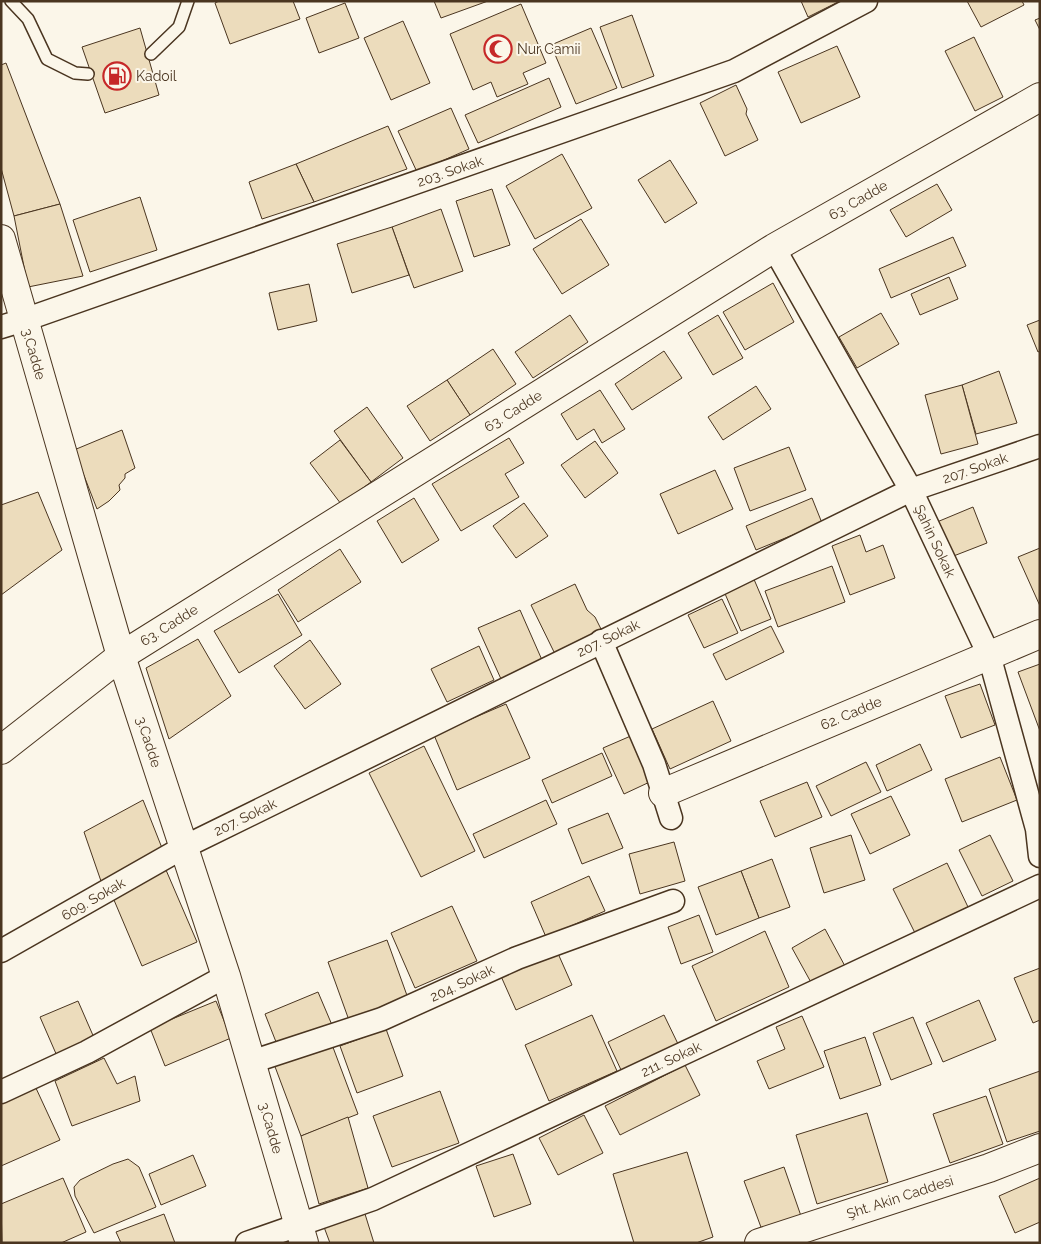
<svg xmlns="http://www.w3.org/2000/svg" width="1041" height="1244" viewBox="0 0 1041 1244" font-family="Raleway,sans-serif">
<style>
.building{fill:#ecdcbc;stroke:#4a3520}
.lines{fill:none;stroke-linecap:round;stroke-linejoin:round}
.service-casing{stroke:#4a3520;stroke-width:14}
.minor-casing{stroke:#4a3520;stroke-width:25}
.tertiary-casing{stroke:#4a3520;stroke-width:30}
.service{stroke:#fbf6e9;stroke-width:11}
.minor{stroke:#fbf6e9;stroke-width:22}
.tertiary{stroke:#fbf6e9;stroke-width:28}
.labels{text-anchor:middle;stroke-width:4;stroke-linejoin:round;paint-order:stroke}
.poi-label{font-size:14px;fill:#4a3520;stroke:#fbf6e9;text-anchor:start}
.street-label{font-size:14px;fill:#4a3520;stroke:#fbf6e9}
</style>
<rect width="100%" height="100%" fill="#fbf6e9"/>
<g class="building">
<polygon points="219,1 293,1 300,19 230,44 215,3"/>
<polygon points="434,1 488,1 441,18"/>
<polygon points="801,1 840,1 808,17"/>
<polygon points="967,1 1022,1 1024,5 981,27"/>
<polygon points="345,3 359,38 319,53 306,18"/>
<polygon points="521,4 546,63 523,73 528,84 497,97 491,82 473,90 450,34"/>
<polygon points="632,15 654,76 622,88 600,27"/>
<polygon points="1040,18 1040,30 1035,20"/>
<polygon points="403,21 430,83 391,100 364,38"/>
<polygon points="140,28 159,95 105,113 82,47"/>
<polygon points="591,28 617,88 576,104 551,45"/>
<polygon points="974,37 1003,97 975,111 945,51"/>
<polygon points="837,46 860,97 801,123 778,72"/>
<polygon points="6,63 60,204 14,216 1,168 1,65"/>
<polygon points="549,78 561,107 478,143 465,115"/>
<polygon points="736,85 747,109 746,114 758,140 725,156 700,103"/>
<polygon points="451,108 469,149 417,172 398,131"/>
<polygon points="388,126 407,169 314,202 296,164"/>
<polygon points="562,154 592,208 535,239 506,186"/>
<polygon points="670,160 697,203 665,223 638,180"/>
<polygon points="296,164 314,202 262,219 249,182"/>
<polygon points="937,184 952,210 906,237 890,210"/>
<polygon points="492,189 510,245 474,257 456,201"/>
<polygon points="140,197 157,250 90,272 73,220"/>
<polygon points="60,204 83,276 28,287 14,216"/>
<polygon points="441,209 463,271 414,288 392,227"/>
<polygon points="581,219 609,265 562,294 533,249"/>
<polygon points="392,227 409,275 352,293 337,244"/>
<polygon points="953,237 966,266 891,298 879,269"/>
<polygon points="949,277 958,299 920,315 911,294"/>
<polygon points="773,283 794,322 745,350 723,312"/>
<polygon points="309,284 317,321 278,330 269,293"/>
<polygon points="881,313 899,344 857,368 839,337"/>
<polygon points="570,315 588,342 533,378 515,352"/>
<polygon points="718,315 743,358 713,375 688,333"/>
<polygon points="1040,320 1040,351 1038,352 1027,325"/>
<polygon points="493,349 516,384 470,415 447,380"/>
<polygon points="664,351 682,378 632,410 615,384"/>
<polygon points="999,371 1017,423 976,434 962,385"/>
<polygon points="447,380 470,415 430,441 407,406"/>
<polygon points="962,385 978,444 941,454 925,395"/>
<polygon points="756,386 771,409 723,440 708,417"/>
<polygon points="600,390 625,429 602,443 594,429 577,440 561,414"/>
<polygon points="367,407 403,458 371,482 334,431"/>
<polygon points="122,430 135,468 125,474 125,478 119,485 120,490 109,501 97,509 74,450"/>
<polygon points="509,438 524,463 505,474 519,497 461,531 432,484"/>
<polygon points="340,440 371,482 341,504 310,463"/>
<polygon points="595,441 618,473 585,498 561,465"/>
<polygon points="789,447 806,490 750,511 734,468"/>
<polygon points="715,470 733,509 678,534 660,494"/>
<polygon points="38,492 62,550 1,595 1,505"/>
<polygon points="414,498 439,540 402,563 377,521"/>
<polygon points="812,498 822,523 756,550 746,526"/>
<polygon points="524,503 548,536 516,558 493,526"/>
<polygon points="973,507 987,543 951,557 937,522"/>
<polygon points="860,535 866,552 883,545 895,578 850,595 832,546"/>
<polygon points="1040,548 1040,606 1018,557"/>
<polygon points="340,549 361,582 298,622 278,590"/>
<polygon points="832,566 845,602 778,627 765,591"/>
<polygon points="753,577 771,619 741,631 723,589"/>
<polygon points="575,584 587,610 595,617 602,631 555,654 531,605"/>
<polygon points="278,594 302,635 239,673 214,631"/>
<polygon points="722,599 738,633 704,648 688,615"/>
<polygon points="520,610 542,660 501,679 478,628"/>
<polygon points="771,626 784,652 726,680 713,654"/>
<polygon points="198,639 231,696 169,739 146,668"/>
<polygon points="310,640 341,684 305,709 274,666"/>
<polygon points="479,646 494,680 447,702 431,669"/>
<polygon points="1040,664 1040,731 1018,672"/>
<polygon points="980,684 995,725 961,738 945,696"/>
<polygon points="713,701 731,741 670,769 652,729"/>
<polygon points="506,704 530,758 457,790 434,735"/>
<polygon points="633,735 654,780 624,794 603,748"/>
<polygon points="920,744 932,770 887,791 876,765"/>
<polygon points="424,746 475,851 421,877 369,773"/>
<polygon points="602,753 612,776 552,803 542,780"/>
<polygon points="1000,757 1017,800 962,822 945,779"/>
<polygon points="866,762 881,792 831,816 816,786"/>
<polygon points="807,782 822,817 775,837 760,801"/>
<polygon points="891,796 910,835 870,854 851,814"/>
<polygon points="143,800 162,848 102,884 84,832"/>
<polygon points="546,800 557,824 484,858 473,834"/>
<polygon points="608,813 623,848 582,864 568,829"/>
<polygon points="851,835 865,880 824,893 810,848"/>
<polygon points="990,835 1013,881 982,896 959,850"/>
<polygon points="674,842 685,881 640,894 629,854"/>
<polygon points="772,859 790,907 759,918 741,871"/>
<polygon points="947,863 968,907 915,933 893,889"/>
<polygon points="166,870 197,942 142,966 111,893"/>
<polygon points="741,871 759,918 716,935 698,887"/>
<polygon points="589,876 605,911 546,937 531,902"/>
<polygon points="452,906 477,961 415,988 391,933"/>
<polygon points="699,915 713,952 681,964 668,927"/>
<polygon points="825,929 846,968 813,986 792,948"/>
<polygon points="765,931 789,987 716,1021 692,966"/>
<polygon points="387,940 409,1001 350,1023 328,962"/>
<polygon points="556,949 572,985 516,1010 500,974"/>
<polygon points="1040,968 1040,1020 1033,1023 1014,978"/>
<polygon points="318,992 332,1025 278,1047 265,1014"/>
<polygon points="979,1000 996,1040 943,1062 926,1023"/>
<polygon points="78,1001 95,1040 57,1056 40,1017"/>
<polygon points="216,1001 231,1038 165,1066 150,1028"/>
<polygon points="592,1015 617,1071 549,1101 525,1045"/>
<polygon points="664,1015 679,1046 622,1072 608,1042"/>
<polygon points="802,1016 824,1067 769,1089 757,1061 785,1049 776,1027"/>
<polygon points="913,1017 932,1064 891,1080 873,1033"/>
<polygon points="386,1029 403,1076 357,1093 340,1046"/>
<polygon points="865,1037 881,1085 840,1099 824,1051"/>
<polygon points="331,1042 358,1114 301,1136 274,1064"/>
<polygon points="104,1058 117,1084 135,1076 140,1101 72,1126 55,1081"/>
<polygon points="685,1065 700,1095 620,1135 605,1106"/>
<polygon points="1040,1071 1040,1131 1007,1142 989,1089"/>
<polygon points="35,1086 60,1140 1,1166 1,1102"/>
<polygon points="440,1091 459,1143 392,1167 373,1116"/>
<polygon points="986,1096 1003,1144 950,1163 933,1114"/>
<polygon points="867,1113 888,1182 817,1204 796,1135"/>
<polygon points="584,1115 603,1153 558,1175 539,1138"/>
<polygon points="348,1117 368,1188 319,1204 301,1136"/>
<polygon points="687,1152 713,1237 696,1243 634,1243 613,1174"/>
<polygon points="513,1154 531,1204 494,1217 476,1166"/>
<polygon points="193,1155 206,1186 161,1205 149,1174"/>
<polygon points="128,1159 139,1167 156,1207 94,1233 75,1196 74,1187 80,1180 113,1164"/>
<polygon points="784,1167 801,1216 762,1230 744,1181"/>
<polygon points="63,1178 86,1232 61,1243 2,1243 1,1204"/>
<polygon points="1040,1178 1040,1222 1015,1233 999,1196"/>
<polygon points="164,1214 175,1243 121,1243 116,1232"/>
<polygon points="365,1214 374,1243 330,1243 324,1227"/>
</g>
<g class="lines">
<g class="service-casing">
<g id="service">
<polyline points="11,1 28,19 47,59 75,73 88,74"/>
<polyline points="151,54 179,27 188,1"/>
</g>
</g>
<g class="minor-casing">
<g id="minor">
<polyline points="774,248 911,490 989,655 1037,829 1040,856"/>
<polyline points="1,327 24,320 734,71 866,1"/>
<polyline points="601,641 654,764 671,818"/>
<polyline points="1,951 184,847 911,490 1040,446"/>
<polyline points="251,1062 382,1019 517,958 673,901"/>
<polyline points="1,1092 87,1052 226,976"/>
<polyline points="247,1243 373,1199 1040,886"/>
</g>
</g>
<g class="tertiary-casing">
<g id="tertiary">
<polyline points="1,239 121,656 226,976 304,1243"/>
<polyline points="1,750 121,656 774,248 1040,97"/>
<polyline points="663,793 1040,634"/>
<polyline points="759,1243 989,1168 1040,1148"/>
</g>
</g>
<use href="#service" class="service"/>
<use href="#minor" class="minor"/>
<use href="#tertiary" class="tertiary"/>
</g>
<defs>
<g id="mosque-ring" transform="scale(1.4375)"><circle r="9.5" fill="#fbf6e9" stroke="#c62828" stroke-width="1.5"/><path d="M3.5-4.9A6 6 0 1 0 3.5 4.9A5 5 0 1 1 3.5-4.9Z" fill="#c62828"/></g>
<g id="fuel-ring" transform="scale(1.4375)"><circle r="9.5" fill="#fbf6e9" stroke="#c62828" stroke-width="1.5"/><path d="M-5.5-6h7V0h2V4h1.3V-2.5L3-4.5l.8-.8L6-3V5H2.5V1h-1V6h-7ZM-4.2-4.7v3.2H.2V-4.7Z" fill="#c62828"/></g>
</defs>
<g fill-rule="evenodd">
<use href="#mosque-ring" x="498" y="49"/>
<use href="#fuel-ring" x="117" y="76"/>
</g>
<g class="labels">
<g class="poi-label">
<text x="517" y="54">Nur Camii</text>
<text x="136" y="81">Kadoil</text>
</g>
<g class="street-label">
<text transform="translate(450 171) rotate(-19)" y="5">203. Sokak</text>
<text transform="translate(858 200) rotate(-30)" y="5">63. Cadde</text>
<text transform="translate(34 354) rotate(74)" y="5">3.Cadde</text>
<text transform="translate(513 411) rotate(-32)" y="5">63. Cadde</text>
<text transform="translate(975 468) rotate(-19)" y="5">207. Sokak</text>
<text transform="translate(935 541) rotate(65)" y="5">Şahin Sokak</text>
<text transform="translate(169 625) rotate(-32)" y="5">63. Cadde</text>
<text transform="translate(608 638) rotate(-26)" y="5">207. Sokak</text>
<text transform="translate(851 713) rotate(-23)" y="5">62. Cadde</text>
<text transform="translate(149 742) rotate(72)" y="5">3.Cadde</text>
<text transform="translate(245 817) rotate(-26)" y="5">207. Sokak</text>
<text transform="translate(93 899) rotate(-30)" y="5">609. Sokak</text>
<text transform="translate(462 983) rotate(-25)" y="5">204. Sokak</text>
<text transform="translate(671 1059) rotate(-25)" y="5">211. Sokak</text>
<text transform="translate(271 1128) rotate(74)" y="5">3.Cadde</text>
<text transform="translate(900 1197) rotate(-18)" y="5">Şht. Akin Caddesi</text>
</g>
</g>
<rect width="1041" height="1244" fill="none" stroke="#4a3520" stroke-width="5"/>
</svg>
